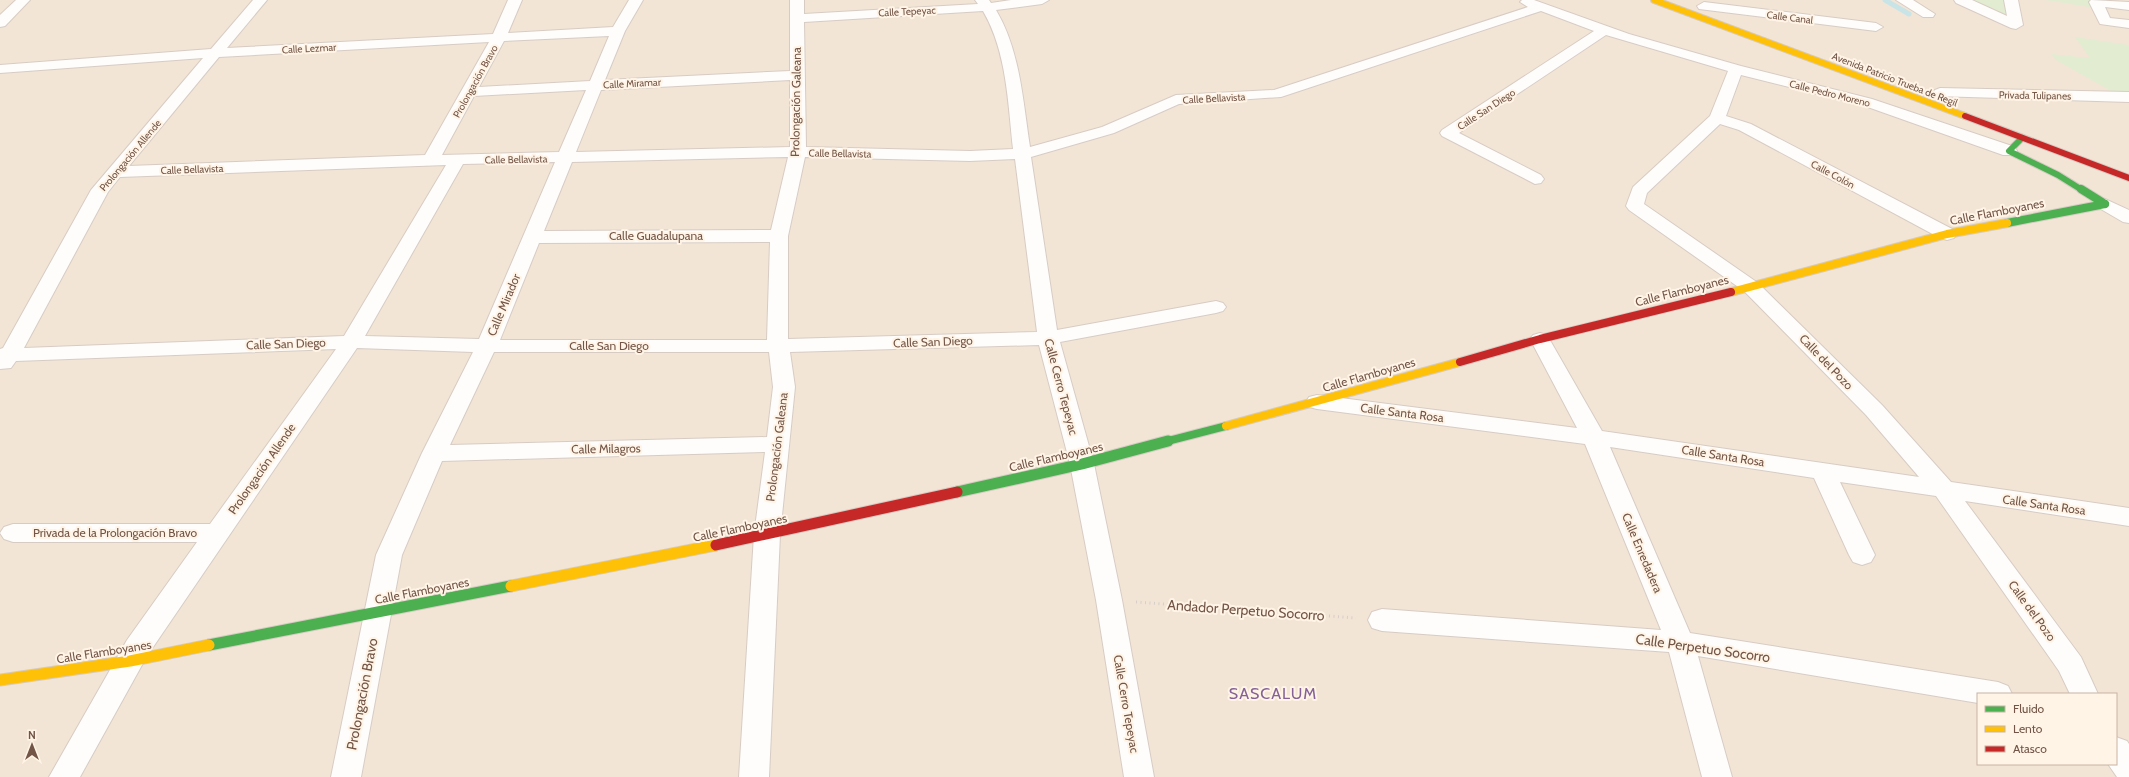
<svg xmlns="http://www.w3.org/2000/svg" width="2129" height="777" viewBox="0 0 2129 777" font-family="Cabin,sans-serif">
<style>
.residential{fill:#f2e5d6;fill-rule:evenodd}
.green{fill:#e2ecd0}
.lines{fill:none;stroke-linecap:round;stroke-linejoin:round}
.stream{stroke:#c8e4e6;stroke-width:5}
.street-casing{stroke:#d7ccc4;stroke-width:2}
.fast-far2-casing{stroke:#d6cbc3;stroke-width:8}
.fast-far1-casing{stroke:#d6cbc3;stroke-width:10}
.fast-casing{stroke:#d6cbc3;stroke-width:13}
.slow-far2-casing{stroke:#d6cbc3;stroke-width:8}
.slow-far1-casing{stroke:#d6cbc3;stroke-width:10}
.slow-casing{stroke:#d6cbc3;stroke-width:13}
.jam-far2-casing{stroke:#d6cbc3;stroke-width:8}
.jam-far1-casing{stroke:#d6cbc3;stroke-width:10}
.jam-casing{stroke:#d6cbc3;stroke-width:13}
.path{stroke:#d7cec9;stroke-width:3;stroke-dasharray:1 3.5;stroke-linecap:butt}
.street{fill:#fefdfb;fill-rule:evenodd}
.fast-far2{stroke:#4caf50;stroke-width:6}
.fast-far1{stroke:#4caf50;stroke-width:8}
.fast{stroke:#4caf50;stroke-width:11}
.slow-far2{stroke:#ffc107;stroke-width:6}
.slow-far1{stroke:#ffc107;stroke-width:8}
.slow{stroke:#ffc107;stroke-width:11}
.jam-far2{stroke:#c62828;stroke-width:6}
.jam-far1{stroke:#c62828;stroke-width:8}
.jam{stroke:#c62828;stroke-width:11}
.labels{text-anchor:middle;stroke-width:4;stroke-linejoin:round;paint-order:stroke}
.far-street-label{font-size:10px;fill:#735547;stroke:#fff4e6}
.street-label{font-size:12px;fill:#735547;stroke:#fff4e6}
.near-street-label{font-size:14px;fill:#735547;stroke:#fff4e6}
.near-neighbourhood-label{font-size:16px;letter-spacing:1px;fill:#846297;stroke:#fff4e6}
</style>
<rect width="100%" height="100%" fill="#f6efe6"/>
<path class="residential" d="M0 0H2129V777H0ZM1978 694H2116V764H1978Z"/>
<g class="green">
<polygon points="1967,0 2003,0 2009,20"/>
<polygon points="2045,0 2091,0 2095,8"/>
<polygon points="2075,37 2129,45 2129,91 2111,91 2056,60 2051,54 2090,58"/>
</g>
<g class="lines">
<polyline class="stream" points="1885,0 1909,14"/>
<g class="street-casing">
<g id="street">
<polygon points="16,0 30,0 5,26 0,27 0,15"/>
<path d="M253 0H267L227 48 493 34 508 0H522L508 33 613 27 629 0H643L625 31 605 80 790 71V0H804V14L978 4 975 0H989L991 3 1011 0H1049L1042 4 996 10C1020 50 1023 101 1030 147L1102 127 1176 95 1274 90 1528 7 1520 2 1522 0H1534L1629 34 1741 66 1872 99 2015 147 2017 151 2015 155H2003L1862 105 1741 75 1726 116 1751 124 1954 230 1956 234 1954 238 1947 240 1940 238 1739 130 1720 124 1647 193 1644 204 1758 283 1882 405 1951 482 2129 508V526L1965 501 2081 657 2098 694H2070L2059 671 1936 496 1840 482 1875 555 1871 562 1862 565 1853 562 1849 555 1814 478 1610 447 1690 633 1998 682 2008 686 2012 694H1978V703L1698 656 1732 777H1702L1669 652 1382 631 1372 628 1368 620 1372 612 1382 609 1661 630 1585 444 1317 409 1309 407 1306 402 1309 397 1317 395 1577 428 1530 339 1533 335 1540 333 1547 335 1602 431 1919 477 1866 415 1744 291 1629 210 1626 206 1633 187 1710 116 1728 71 1606 35 1459 133 1541 175 1544 179 1541 183 1535 184 1442 136 1440 133 1442 130 1594 31 1541 11 1281 97 1179 104 1114 133 1031 157 1057 330 1216 301 1223 303 1226 307 1223 311 1216 313 1060 342 1094 464 1122 600 1154 777H1124L1096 600 1070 464 1039 345 790 352 795 387 780 535 769 777H739L754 535 765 452 442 461 402 555 361 777H331L376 555 422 453 473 352 357 348 147 656 80 777H49L127 640 197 542H13L4 539 0 533 4 527 13 524H210L336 349 16 361 11 368 0 369V349L3 348 91 190 203 58 0 73V65L211 49ZM983 11C1007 52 1008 104 1013 149L970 151 806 147 804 22ZM609 36 590 81 479 87 504 41ZM489 42 425 155 129 166 219 57ZM790 80V147L576 152 601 90ZM586 90 559 152 442 155 474 96ZM788 157 771 230 544 231 572 162ZM805 157 970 161 1015 159 1037 332 788 339V236ZM555 162 479 339 365 336 463 164ZM446 165 344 336 24 348 108 192 120 177ZM770 242 767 340H500L539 243ZM494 352H769L773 387 767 437 450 445Z"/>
<polygon points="1896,0 1913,0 1935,14 1933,17 1923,17"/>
<polygon points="1954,0 1972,0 2007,16 2004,0 2018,0 2023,25 2016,29 2011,28 1956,3"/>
<polygon points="2091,0 2129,2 2129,10 2105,7 2110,18 2129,20 2129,28 2100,24 2089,2"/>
<polygon points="1704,2 1876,23 1883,27 1876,31 1699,9 1697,6"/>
<polygon points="1940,88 2129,92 2129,102 1935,96 1932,93 1935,90"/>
<polygon points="2105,199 2129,210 2129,223 2123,222 2099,208 2096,204 2099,200"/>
<polygon points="2116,737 2127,741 2129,744 2129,777 2117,777 2108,764 2116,764"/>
</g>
</g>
<g class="fast-far2-casing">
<polyline id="fast-far2" points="2022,138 2009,151 2058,175 2082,190"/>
</g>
<g class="fast-far1-casing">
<g id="fast-far1">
<polyline points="2081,189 2105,204"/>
<polyline points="2007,223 2105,204"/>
<polyline points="1164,442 1226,426"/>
</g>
</g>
<g class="fast-casing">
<g id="fast">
<polyline points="957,492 1082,464 1168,441"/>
<polyline points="209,645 511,586"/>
</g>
</g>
<g class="slow-far2-casing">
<polyline id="slow-far2" points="1654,0 1965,116"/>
</g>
<g class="slow-far1-casing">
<g id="slow-far1">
<polyline points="1731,292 1947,234 2007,223"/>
<polyline points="1226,426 1460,362"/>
</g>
</g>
<g class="slow-casing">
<g id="slow">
<polyline points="511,586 716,545"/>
<polyline points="0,680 130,661 209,645"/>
</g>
</g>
<g class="jam-far2-casing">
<polyline id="jam-far2" points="1965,116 2129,178"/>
</g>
<g class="jam-far1-casing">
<polyline id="jam-far1" points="1460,362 1540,339 1731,292"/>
</g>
<g class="jam-casing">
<polyline id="jam" points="716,545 957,492"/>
</g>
<polyline class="path" points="1136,602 1356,618"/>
<use href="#street" class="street"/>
<use href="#fast-far2" class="fast-far2"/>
<use href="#fast-far1" class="fast-far1"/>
<use href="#fast" class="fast"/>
<use href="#slow-far2" class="slow-far2"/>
<use href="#slow-far1" class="slow-far1"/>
<use href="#slow" class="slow"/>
<use href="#jam-far2" class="jam-far2"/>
<use href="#jam-far1" class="jam-far1"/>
<use href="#jam" class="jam"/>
</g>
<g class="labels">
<g class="far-street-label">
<text transform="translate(907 11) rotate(-3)" y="4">Calle Tepeyac</text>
<text transform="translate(1790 17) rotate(7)" y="4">Calle Canal</text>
<text transform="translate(309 48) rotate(-3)" y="4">Calle Lezmar</text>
<text transform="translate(1895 79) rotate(21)" y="4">Avenida Patricio Trueba de Regil</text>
<text transform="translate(475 81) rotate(-61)" y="4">Prolongación Bravo</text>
<text transform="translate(632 83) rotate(-3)" y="4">Calle Miramar</text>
<text transform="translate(1830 93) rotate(14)" y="4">Calle Pedro Moreno</text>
<text transform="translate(2035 95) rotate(1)" y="4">Privada Tulipanes</text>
<text transform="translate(1214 98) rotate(-3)" y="4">Calle Bellavista</text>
<text transform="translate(1486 109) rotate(-33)" y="4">Calle San Diego</text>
<text transform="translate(840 153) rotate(1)" y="4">Calle Bellavista</text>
<text transform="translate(130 155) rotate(-50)" y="4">Prolongación Allende</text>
<text transform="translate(516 159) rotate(-1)" y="4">Calle Bellavista</text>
<text transform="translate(192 169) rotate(-2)" y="4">Calle Bellavista</text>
<text transform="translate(1833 174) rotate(28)" y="4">Calle Colón</text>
</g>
<g class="street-label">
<text transform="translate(796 102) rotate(-89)" y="4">Prolongación Galeana</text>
<text transform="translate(1997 212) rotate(-11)" y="4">Calle Flamboyanes</text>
<text x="656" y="240">Calle Guadalupana</text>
<text transform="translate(1682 291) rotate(-14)" y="4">Calle Flamboyanes</text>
<text transform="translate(504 305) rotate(-67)" y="4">Calle Mirador</text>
<text transform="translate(933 342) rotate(-2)" y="4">Calle San Diego</text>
<text transform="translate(286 344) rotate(-2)" y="4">Calle San Diego</text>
<text x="609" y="350">Calle San Diego</text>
<text transform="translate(1826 362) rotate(46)" y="4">Calle del Pozo</text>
<text transform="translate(1369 375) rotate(-16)" y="4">Calle Flamboyanes</text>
<text transform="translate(1061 387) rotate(75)" y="4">Calle Cerro Tepeyac</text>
<text transform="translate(1402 413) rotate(7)" y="4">Calle Santa Rosa</text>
<text transform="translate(777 447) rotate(-83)" y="4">Prolongación Galeana</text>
<text transform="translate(606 449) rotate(-1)" y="4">Calle Milagros</text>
<text transform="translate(1723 456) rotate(9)" y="4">Calle Santa Rosa</text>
<text transform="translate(1056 457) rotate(-13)" y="4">Calle Flamboyanes</text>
<text transform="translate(262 469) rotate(-55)" y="4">Prolongación Allende</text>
<text transform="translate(2044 505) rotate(8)" y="4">Calle Santa Rosa</text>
<text transform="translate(740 528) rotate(-12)" y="4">Calle Flamboyanes</text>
<text x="115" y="537">Privada de la Prolongación Bravo</text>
<text transform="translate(1642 553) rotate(67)" y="4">Calle Enredadera</text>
<text transform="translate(422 591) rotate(-11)" y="4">Calle Flamboyanes</text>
<text transform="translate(2032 611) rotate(54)" y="4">Calle del Pozo</text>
<text transform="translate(104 652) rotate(-9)" y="4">Calle Flamboyanes</text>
<text transform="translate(1126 704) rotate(80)" y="4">Calle Cerro Tepeyac</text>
</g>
<g class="near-street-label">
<text transform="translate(1246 610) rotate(4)" y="5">Andador Perpetuo Socorro</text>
<text transform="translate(1703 648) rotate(8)" y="5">Calle Perpetuo Socorro</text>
<text transform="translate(362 694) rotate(-79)" y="5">Prolongación Bravo</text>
</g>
<g class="near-neighbourhood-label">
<text x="1273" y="699">SASCALUM</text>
</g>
</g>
<rect x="1977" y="693" width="140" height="72" fill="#fff4e6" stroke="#c7b4a6"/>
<rect x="1985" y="706" width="20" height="6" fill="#4caf50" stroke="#c7b4a6"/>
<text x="2013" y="713" font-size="12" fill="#735547">Fluido</text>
<rect x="1985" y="726" width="20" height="6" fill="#ffc107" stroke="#c7b4a6"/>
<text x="2013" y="733" font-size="12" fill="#735547">Lento</text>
<rect x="1985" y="746" width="20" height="6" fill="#c62828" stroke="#c7b4a6"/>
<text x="2013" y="753" font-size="12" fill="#735547">Atasco</text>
<g transform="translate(32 745)" stroke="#fff4e6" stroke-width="3" paint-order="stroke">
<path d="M0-3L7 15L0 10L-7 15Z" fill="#735547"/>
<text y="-6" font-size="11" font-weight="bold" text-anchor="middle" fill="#735547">N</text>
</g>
</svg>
